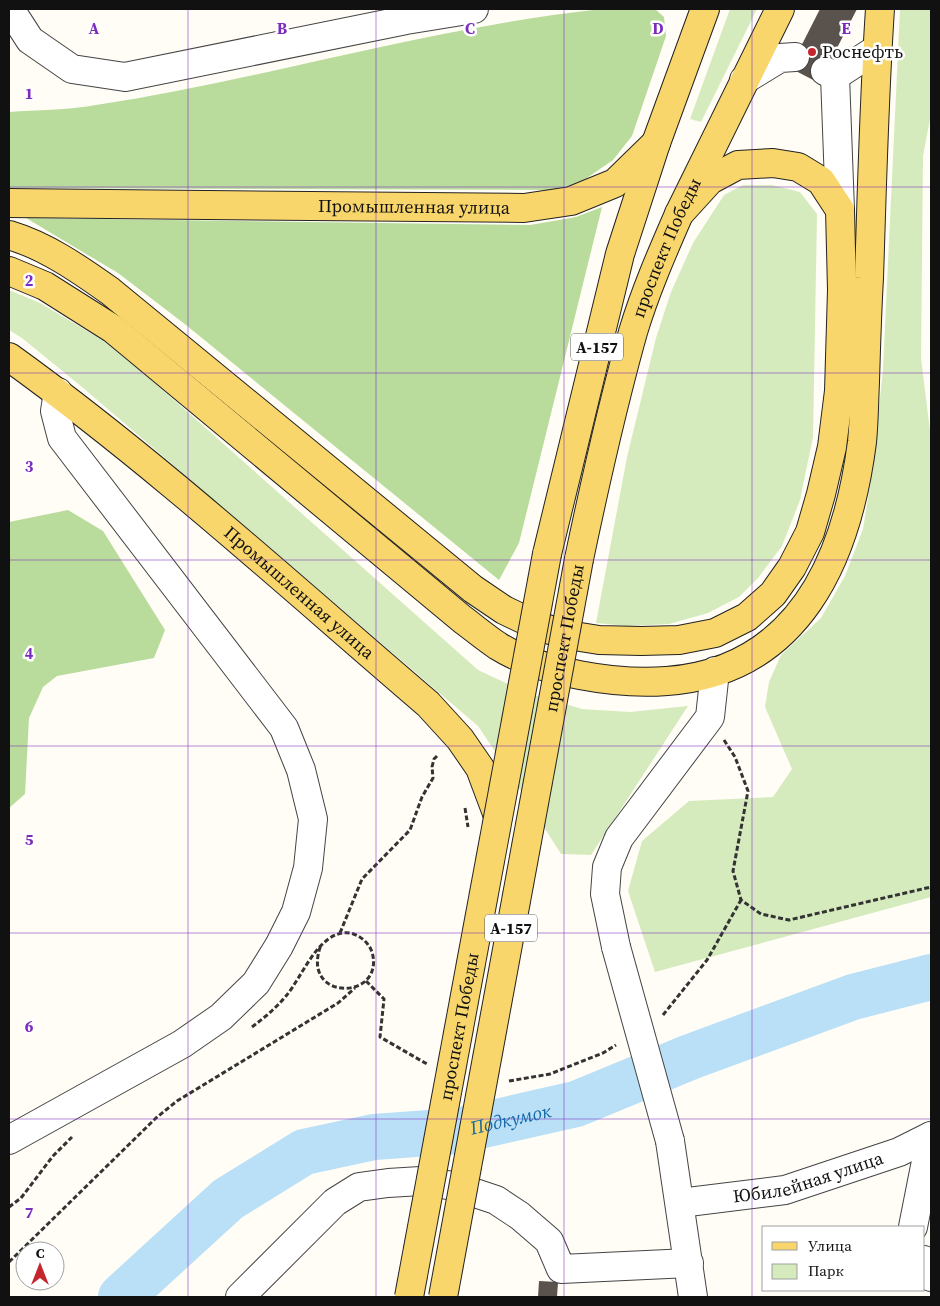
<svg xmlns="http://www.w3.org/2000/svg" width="940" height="1306" viewBox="0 0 940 1306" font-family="'Source Serif 4',serif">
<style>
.green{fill:#d5ebbd}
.forest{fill:#b9dc9c}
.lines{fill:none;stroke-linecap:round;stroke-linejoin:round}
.river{stroke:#b9e0f7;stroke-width:46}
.building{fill:#5a524d}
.minor-casing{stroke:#444;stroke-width:30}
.major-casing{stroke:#222;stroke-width:30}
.path{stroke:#333;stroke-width:3;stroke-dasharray:5 2.5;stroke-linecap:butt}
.minor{stroke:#fff;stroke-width:28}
.major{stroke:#f9d66b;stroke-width:28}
.minor-bridge-casing{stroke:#444;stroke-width:30;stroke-linecap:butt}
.major-bridge-casing{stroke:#222;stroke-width:30;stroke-linecap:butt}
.minor-bridge{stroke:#fff;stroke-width:28}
.major-bridge{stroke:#f9d66b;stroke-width:28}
.grid{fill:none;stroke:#7b2cbf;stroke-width:1;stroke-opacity:0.55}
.poi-dot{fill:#c4262e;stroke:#fff;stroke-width:2}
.labels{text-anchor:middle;stroke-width:5;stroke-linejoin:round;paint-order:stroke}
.shield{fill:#fff;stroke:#585858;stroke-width:1}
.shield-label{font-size:16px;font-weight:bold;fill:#111}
.poi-label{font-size:18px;fill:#111;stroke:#fff;text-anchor:start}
.street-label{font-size:18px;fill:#111;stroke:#fff}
.water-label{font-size:19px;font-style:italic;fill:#1768a6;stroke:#fff}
.grid-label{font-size:16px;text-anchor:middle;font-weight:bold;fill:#7b2cbf;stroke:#fff;stroke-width:5;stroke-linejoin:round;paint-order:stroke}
</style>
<rect width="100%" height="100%" fill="#fffdf5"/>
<g class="green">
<polygon points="730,9 757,9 701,122 690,119"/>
<polygon points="900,9 931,9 931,114 923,156 921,358 931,439 931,897 655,972 628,891 642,841 689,801 773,797 792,769 765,707 769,682 781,655 821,618 845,576 863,529 873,468 883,369"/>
<polygon points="743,185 772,185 800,192 817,214 813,437 800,500 782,546 758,578 739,597 708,613 669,624 627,626 596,623 627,457 656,338 671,292 693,243 724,195"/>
<polygon points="9,290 40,303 104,341 156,384 478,670 527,693 582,709 630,712 688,706 591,855 561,854 505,766 478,726 82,387 22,338 9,330"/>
</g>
<g class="forest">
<path d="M602 9H655L664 17 666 36 632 136 613 160 584 180 556 190 9 188V112C37 110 67 110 96 105 266 79 431 27 602 9Z"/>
<polygon points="602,207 519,543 499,580 186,325 118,273 26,218 530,225 576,217"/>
<polygon points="68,510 103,531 165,630 154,658 57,676 43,687 29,718 25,794 9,808 9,522"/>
</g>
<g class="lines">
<path class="river" id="s1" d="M121 1297 228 1199 304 1152 374 1137 457 1131 576 1104 690 1057 853 997 931 977"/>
</g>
<g class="building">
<polygon points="820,9 857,9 819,83 790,68"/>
<polygon points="539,1281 558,1282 557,1297 538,1297"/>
</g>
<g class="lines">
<g class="minor-casing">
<g id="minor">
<polyline points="10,9 30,40 72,69 125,77 406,20 474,9"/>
<polyline points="825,71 835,76 877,49"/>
<polyline points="835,76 840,210"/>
<polyline points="744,80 780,58 795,57"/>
<polyline points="616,947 605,894 607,867 619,838 710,717 715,671"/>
<polyline points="9,1140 182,1044 221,1017 256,983 279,946 296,912 308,868 313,819 301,770 284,728 62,438 55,411 58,392"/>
<polyline points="670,1141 693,1297"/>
<path id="s2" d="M680 1203 785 1190 899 1152 931 1136"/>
<polyline points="913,1227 931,1136"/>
<polyline points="924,1260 931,1277"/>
<polyline points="240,1297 335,1202 359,1187 388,1183 421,1181 454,1186 496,1200 520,1216 549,1241 561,1269 689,1263"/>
</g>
</g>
<g class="major-casing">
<g id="major">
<path id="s3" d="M9 203 524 208 571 201 615 183 656 143"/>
<path d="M9 235C46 246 79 269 110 291L473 589 504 610 527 621 550 630 574 636 599 640 641 641 679 640 715 633 747 617 773 594 792 567 810 532 821 494 832 447 839 391 842 290 840 210 821 181 798 167 773 163 738 165 710 180 679 214"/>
<path d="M9 271 45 286 113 329 462 619C474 628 486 638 498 646 541 673 617 685 667 681 799 671 847 559 862 442 864 422 864 402 865 382 866 347 867 312 869 278 872 188 874 98 880 9"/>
<path id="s4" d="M9 357C156 463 290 586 428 704L460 739 480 768 498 816"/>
<polyline points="547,554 620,254 656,143 705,9"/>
<path id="s5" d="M579 559C595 483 612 407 633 332 645 292 662 253 679 214L780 9"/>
</g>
</g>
<g class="path">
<polyline points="724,740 735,757 748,791 733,871 741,900 761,914 789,920 931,887"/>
<polyline points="465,808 468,827"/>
<polyline points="340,933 362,879 410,830 422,797 433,778 432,767 434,759 438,755"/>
<polyline points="366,981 384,999 380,1037 427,1064"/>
<polyline points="663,1015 707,960 741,900"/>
<path d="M252 1027C264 1018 276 1008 286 996 303 976 319 929 350 933 360 935 369 943 372 952 386 1001 299 1002 321 945"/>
<polyline points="509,1081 550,1074 603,1053 616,1045"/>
<polyline points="9,1207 21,1198 53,1156 72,1137"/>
<polyline points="9,1262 156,1118 177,1101 338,1003 355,988"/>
</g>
<use href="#minor" class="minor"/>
<use href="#major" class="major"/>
<g class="minor-bridge-casing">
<polyline id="minor-bridge" points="616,947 670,1141"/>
</g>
<g class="major-bridge-casing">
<g id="major-bridge">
<path id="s6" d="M409 1297 547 554"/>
<path id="s7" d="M443 1297 579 559"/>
</g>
</g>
<use href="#minor-bridge" class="minor-bridge"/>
<use href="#major-bridge" class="major-bridge"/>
</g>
<path class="grid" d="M188 9V1297M376 9V1297M564 9V1297M752 9V1297M9 187H931M9 373H931M9 560H931M9 746H931M9 933H931M9 1119H931"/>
<circle class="poi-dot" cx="812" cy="52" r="5"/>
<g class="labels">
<g class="shield">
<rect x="571" y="333.5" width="52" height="27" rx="4"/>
<rect x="485" y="914.5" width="52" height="27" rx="4"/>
</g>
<g class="shield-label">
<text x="597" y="353">А-157</text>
<text x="511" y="934">А-157</text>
</g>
<g class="poi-label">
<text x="822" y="58">Роснефть</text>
</g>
<g class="street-label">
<text dy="6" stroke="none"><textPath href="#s3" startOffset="405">Промышленная улица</textPath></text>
<text dy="6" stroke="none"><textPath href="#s5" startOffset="324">проспект Победы</textPath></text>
<text dy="6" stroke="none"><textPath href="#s4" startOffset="374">Промышленная улица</textPath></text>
<text dy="6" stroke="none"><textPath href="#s7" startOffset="670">проспект Победы</textPath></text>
<text dy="6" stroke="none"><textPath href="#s6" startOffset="275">проспект Победы</textPath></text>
<text dy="6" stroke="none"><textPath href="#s2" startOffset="131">Юбилейная улица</textPath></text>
</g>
<g class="water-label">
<text dy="7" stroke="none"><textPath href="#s1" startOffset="444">Подкумок</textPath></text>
</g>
</g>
<g class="grid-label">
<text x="94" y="34">A</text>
<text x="282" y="34">B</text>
<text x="470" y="34">C</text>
<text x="658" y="34">D</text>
<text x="846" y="34">E</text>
<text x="29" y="99">1</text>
<text x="29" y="286">2</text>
<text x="29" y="472">3</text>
<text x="29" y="659">4</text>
<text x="29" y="845">5</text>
<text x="29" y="1032">6</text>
<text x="29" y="1218">7</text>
</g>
<rect width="940" height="1306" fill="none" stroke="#111111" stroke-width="20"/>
<rect x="762" y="1226" width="162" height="65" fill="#ffffff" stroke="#a0a0a0"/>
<rect x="772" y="1242" width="25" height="8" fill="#f9d66b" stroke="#a0a0a0"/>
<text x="808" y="1251" font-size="15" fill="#111111">Улица</text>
<rect x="772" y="1264" width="25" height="15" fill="#d5ebbd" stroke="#a0a0a0"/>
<text x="808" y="1276" font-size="15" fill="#111111">Парк</text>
<g transform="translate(40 1266)"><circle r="24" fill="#ffffff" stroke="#a0a0a0"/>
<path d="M0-4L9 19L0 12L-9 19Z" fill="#c4262e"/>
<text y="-8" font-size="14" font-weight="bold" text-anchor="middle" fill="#111111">С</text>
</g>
</svg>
